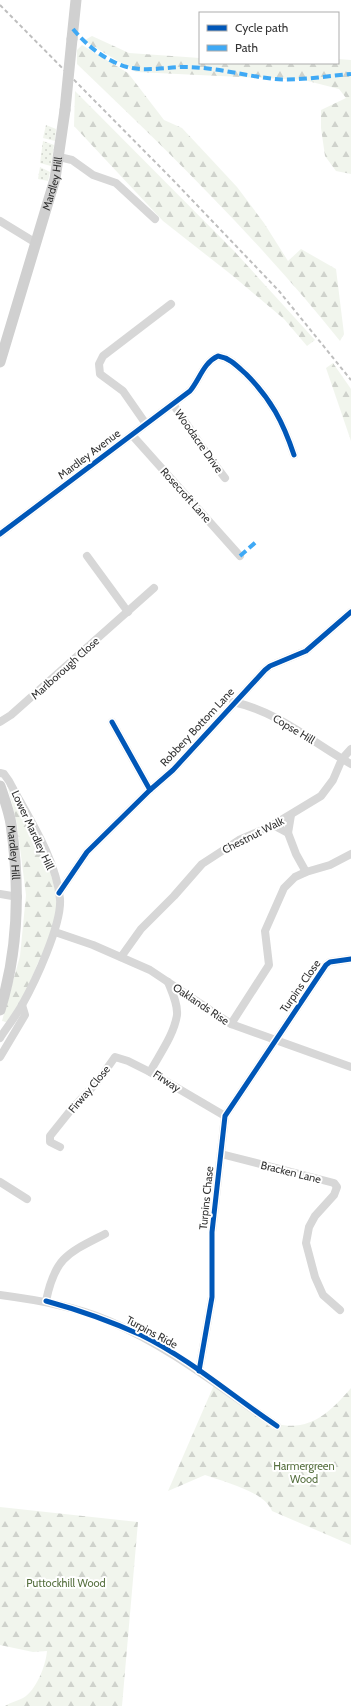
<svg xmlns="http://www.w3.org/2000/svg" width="351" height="1706" viewBox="0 0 351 1706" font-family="Cabin,sans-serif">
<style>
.grass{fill:url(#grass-dots)}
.forest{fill:url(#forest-firs)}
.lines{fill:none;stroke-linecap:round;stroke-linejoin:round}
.minor{stroke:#d7d7d7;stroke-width:8}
.secondary{stroke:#d0d0d0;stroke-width:11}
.rail{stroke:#bebebe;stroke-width:2;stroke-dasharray:4 3;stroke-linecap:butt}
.secondary-bridge{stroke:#d0d0d0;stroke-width:11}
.quiet{stroke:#3fa9f5;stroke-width:4;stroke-dasharray:8 4;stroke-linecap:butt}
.cycleway-casing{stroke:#fff;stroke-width:8}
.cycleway{stroke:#0057b8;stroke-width:5}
.labels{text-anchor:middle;stroke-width:4;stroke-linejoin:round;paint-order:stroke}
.street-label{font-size:11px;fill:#333;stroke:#fff}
.park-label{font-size:11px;fill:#56703f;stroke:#fff}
</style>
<defs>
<pattern id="grass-dots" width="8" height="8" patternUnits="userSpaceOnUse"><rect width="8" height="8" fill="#f1f5ed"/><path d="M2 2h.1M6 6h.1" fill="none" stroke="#cfd2cc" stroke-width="1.8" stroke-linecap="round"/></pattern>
<pattern id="forest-firs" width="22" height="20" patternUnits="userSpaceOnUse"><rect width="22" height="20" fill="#f1f5ed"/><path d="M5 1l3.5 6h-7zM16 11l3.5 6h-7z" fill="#cfd2cc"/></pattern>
</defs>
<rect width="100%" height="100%" fill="#fff"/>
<g class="grass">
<polygon points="46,125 56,129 55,141 43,138"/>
<polygon points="43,141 54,145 51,166 40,163"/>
<polygon points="40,167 50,172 48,181 38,179"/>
</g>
<g class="forest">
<polygon points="92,36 129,53 200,58 200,63 338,63 338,59 351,60 351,174 336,171 325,156 321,128 321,110 346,98 339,89 304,80 136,72 88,43 85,40"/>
<path d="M82 45 128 73 164 120 182 128 211 159 237 187 264 223 288 261 301 249 336 269 344 334 340 341C260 241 169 152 77 64V50Z"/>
<polygon points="75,91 235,252 315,340 307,346 284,319 233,276 163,221 74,126"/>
<polygon points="333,363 351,389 351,441 326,368"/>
<path d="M6 780C24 815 61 874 56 913 54 931 45 948 37 965 29 985 21 1004 8 1022L2 1021 20 956 26 895 17 824Z"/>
<path d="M214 1385 273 1429 277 1424C311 1432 331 1411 351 1388V1545L272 1511C264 1491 224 1482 205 1475L168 1491Z"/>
<path d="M0 1507 138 1522 122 1706H5C11 1702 17 1701 23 1698 36 1691 46 1665 47 1651L33 1652 0 1645Z"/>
</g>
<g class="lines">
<g class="minor">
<polyline points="59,157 72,160 93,175 116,183 155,219"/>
<polyline points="0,221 36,243"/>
<path d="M173 404C190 429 206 454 225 478"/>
<polyline points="146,424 123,391 100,374 99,364 103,356 171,304"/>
<polyline points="132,435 240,556"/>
<path d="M0 534 190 391C200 379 203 363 218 356 230 358 237 366 246 374 271 399 283 422 294 455"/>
<polyline points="87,556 128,612"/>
<path d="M233 702C277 711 312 742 351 764"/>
<polyline points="0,722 11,715 154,588"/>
<polyline points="112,722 150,790"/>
<path d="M0 773 4 774 9 781C28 817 56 858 60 899 62 924 35 982 22 1005 16 1016 7 1027 0 1038"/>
<polyline points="273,825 288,833 296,854 306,872"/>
<polyline points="288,833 291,815"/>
<polyline points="59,893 87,852 150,790 173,770 265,670 270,666 306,651 351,612"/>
<polyline points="0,894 18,897"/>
<polyline points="55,932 93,945 150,970 231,1024 351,1067"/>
<polyline points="121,957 141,929 174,896 202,864 239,840 273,825 321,796 333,780 342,759 351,749"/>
<polyline points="231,1024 269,965 265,931 284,888 295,877 306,872 330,865 351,854"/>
<polyline points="0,1057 25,1015 22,1005"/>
<path d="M150 1072C159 1055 174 1035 177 1015 178 1004 172 992 168 982"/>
<polyline points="60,1147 50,1142 50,1136 70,1111 98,1081 115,1057 128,1061 150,1072 225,1116"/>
<polyline points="221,1154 334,1183 337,1187 334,1195 315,1216 309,1227 306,1243 315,1277 323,1295 340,1310"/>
<polyline points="0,1182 27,1199"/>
<path d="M0 1295C37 1300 74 1306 109 1321 171 1347 222 1389 277 1426"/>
<path d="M46 1301C55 1257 68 1253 105 1234"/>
<polyline points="199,1371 212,1297 212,1232 225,1116 326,965 330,962 351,959"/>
</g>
<g class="secondary">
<polyline points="72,39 76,0"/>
<path id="s1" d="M0 362 55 179 65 110"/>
<path id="s2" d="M0 786C4 798 9 811 11 824 20 887 19 949 0 1010"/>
</g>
<polyline class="rail" points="0,5 173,180 279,291 351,380"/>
<polyline class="secondary-bridge" points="65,110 72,39"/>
<g class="quiet">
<path d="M73 29C87 46 106 61 127 67 146 72 166 67 185 67 215 67 245 76 275 79 300 81 326 76 351 74"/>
<polyline points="240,556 256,542"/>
</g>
<g class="cycleway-casing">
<g id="cycleway">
<path d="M0 534 190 391C200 379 203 363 218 356 230 358 237 366 246 374 271 399 283 422 294 455"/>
<polyline points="112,722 150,790"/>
<polyline points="59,893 87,852 150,790 173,770 265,670 270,666 306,651 351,612"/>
<path d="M46 1301C79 1310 110 1321 141 1335 190 1359 232 1396 277 1426"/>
<polyline points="199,1371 212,1297 212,1232 225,1116 326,965 330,962 351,959"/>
</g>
</g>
<use href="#cycleway" class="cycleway"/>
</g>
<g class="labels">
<g class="street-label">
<text dy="4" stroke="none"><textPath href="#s1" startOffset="186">Mardley Hill</textPath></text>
<text transform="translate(199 441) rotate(55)" y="4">Woodacre Drive</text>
<text transform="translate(89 454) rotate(-37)" y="4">Mardley Avenue</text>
<text transform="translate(186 495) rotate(48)" y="4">Rosecroft Lane</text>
<text transform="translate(65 668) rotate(-42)" y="4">Marlborough Close</text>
<text transform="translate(197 727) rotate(-47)" y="4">Robbery Bottom Lane</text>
<text transform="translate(294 729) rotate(31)" y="4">Copse Hill</text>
<text transform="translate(33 830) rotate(65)" y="4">Lower Mardley Hill</text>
<text transform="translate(253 835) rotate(-27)" y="4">Chestnut Walk</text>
<text dy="4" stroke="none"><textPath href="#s2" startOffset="68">Mardley Hill</textPath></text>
<text transform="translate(300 986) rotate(-55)" y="4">Turpins Close</text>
<text transform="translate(201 1004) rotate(34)" y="4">Oaklands Rise</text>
<text transform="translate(167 1081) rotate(33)" y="4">Firway</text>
<text transform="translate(89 1089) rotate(-50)" y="4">Firway Close</text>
<text transform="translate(291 1172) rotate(14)" y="4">Bracken Lane</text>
<text transform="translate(206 1198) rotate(-84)" y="4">Turpins Chase</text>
<text transform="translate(152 1332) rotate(28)" y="4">Turpins Ride</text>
</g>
<g class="park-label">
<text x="304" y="1470">Harmergreen<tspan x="304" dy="13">Wood</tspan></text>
<text x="66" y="1587">Puttockhill Wood</text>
</g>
</g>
<rect x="199" y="12" width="140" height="52" fill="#ffffff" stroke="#adadad"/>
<rect x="207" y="25" width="20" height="6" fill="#0057b8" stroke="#adadad"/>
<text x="235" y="32" font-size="12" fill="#333333">Cycle path</text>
<rect x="207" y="45" width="20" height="6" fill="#3fa9f5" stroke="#adadad"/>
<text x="235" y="52" font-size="12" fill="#333333">Path</text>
</svg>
